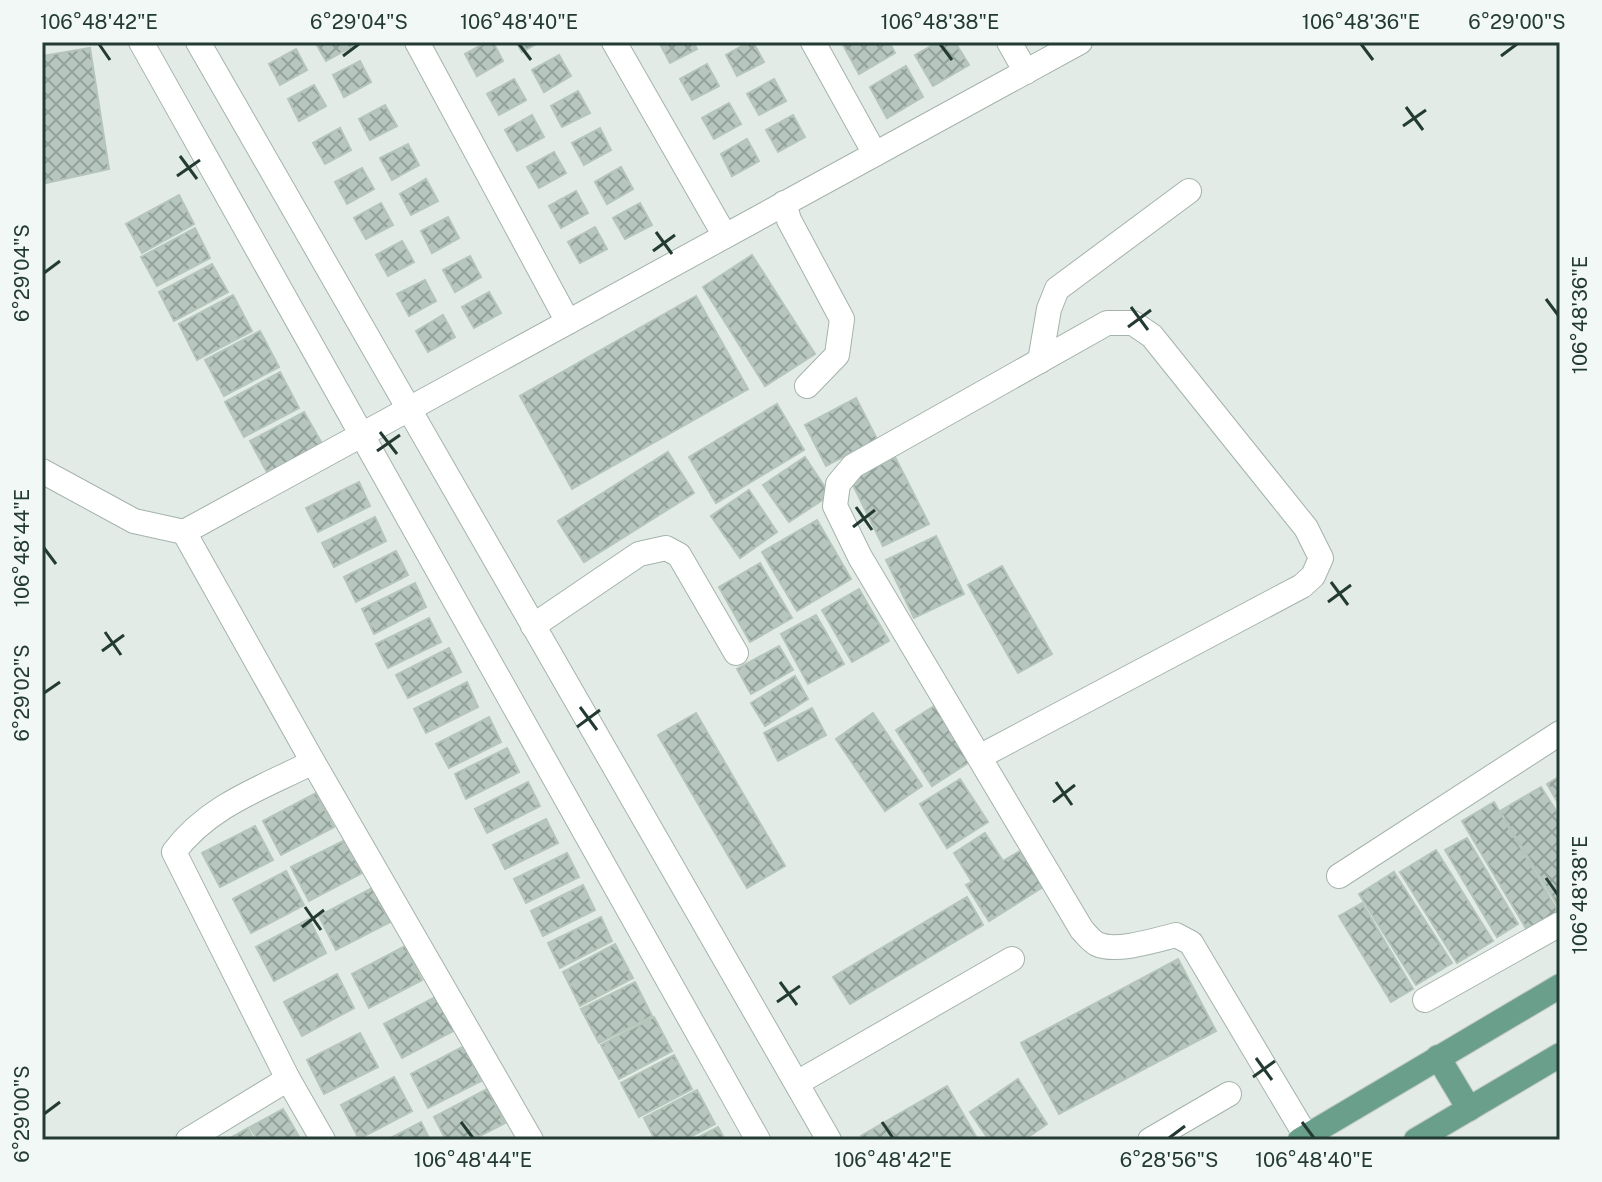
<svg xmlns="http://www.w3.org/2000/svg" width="1602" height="1182" viewBox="0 0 1602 1182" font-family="'Public Sans',sans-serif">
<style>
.building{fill:url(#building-cross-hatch);stroke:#b5c5bc;stroke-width:2}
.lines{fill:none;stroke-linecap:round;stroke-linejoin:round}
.minor-casing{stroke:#a5b3ac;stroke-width:26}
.major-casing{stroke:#c1c8c6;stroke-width:26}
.minor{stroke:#fff;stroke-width:24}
.major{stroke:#699f8b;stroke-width:24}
.ticks{fill:none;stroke:#233b32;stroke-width:3}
.neatline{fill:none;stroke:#233b32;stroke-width:3}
.ticks-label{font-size:20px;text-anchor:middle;fill:#233b32}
</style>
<defs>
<pattern id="building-cross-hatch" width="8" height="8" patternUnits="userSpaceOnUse" patternTransform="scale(2)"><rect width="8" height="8" fill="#b7c6bf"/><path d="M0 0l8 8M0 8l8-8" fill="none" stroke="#94a29c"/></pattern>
</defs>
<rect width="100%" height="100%" fill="#e2ebe6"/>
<g class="building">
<polygon points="315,42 351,42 353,46 326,61"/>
<polygon points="487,42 493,42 503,61 477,76 465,54"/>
<polygon points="516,42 540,42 522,52"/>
<polygon points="659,42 693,42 697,49 670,63"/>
<polygon points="749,42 753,42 764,62 737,76 726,55"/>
<polygon points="844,42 889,42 895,53 859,74 842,43"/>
<polygon points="938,42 955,42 969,65 933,86 915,55"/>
<polygon points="90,48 109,169 42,184 42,56"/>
<polygon points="296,49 307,70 280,85 269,64"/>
<polygon points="559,55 571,76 544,92 532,70"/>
<polygon points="360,61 371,82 344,97 333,75"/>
<polygon points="707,64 719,86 692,100 680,79"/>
<polygon points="906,66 923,97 887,118 870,87"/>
<polygon points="514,79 526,100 499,115 487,94"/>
<polygon points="774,79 786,101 759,115 747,94"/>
<polygon points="314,85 326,106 299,121 288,99"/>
<polygon points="578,91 590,113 562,127 551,106"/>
<polygon points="729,103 741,124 714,139 702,118"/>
<polygon points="385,105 397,126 370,140 359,119"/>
<polygon points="532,115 544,137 517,151 505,130"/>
<polygon points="793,115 805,137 778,152 766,130"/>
<polygon points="340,128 351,150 325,164 313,143"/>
<polygon points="600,128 611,150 584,165 572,143"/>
<polygon points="747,139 759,161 732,176 721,154"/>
<polygon points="408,144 419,165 392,180 380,158"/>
<polygon points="554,152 566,173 539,188 527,167"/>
<polygon points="621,167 633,189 607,204 595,182"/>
<polygon points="362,168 374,189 347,204 335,182"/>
<polygon points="426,179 438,201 411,215 400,194"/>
<polygon points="576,191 588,213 561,228 549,206"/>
<polygon points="179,195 194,224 142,253 126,224"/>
<polygon points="381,203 393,225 366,239 354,218"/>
<polygon points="640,203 652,225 625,239 613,218"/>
<polygon points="448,217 459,238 432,253 421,231"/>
<polygon points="595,227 607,249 580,263 568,242"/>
<polygon points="195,228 210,258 157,286 141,257"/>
<polygon points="402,241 414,262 388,276 376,255"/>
<polygon points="752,255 815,354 765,386 703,287"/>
<polygon points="470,256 481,277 455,292 443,270"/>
<polygon points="212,264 228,292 174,321 159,292"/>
<polygon points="425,280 436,301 409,316 397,294"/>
<polygon points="489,292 501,313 474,328 462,307"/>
<polygon points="233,295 252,331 197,360 179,324"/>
<polygon points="696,296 748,389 572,489 520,396"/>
<polygon points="443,315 455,337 428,352 416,331"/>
<polygon points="260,331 279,367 224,396 205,360"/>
<polygon points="280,372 299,408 244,437 225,402"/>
<polygon points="856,398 877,439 826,466 805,425"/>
<polygon points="777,404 804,450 716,503 689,457"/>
<polygon points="304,412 324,447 269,476 250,441"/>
<polygon points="668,452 694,493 584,562 558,521"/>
<polygon points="805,457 830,495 789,522 763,485"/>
<polygon points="895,457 929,524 883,546 850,479"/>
<polygon points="359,482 370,506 318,532 306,508"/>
<polygon points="749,490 777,532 740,558 711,516"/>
<polygon points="375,517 386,541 334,567 322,543"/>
<polygon points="817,520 851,579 797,611 762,552"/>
<polygon points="936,536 964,594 914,618 886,560"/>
<polygon points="396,551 408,575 356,602 344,577"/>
<polygon points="760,563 792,618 750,642 719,587"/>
<polygon points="1002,566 1052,654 1018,673 968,585"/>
<polygon points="415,583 426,607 374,634 362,609"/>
<polygon points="859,589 889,641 852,662 822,610"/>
<polygon points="816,615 844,664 808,684 781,634"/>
<polygon points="429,618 441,642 388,668 376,644"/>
<polygon points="779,646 793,670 751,694 737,669"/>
<polygon points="449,648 461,672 408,698 396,675"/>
<polygon points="795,676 808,699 765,726 751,703"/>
<polygon points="467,682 478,707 426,733 414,709"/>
<polygon points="936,705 971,761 932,786 896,730"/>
<polygon points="812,708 826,735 778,761 764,733"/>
<polygon points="696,713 785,866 747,888 658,735"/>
<polygon points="873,713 922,786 885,811 836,739"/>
<polygon points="489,717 501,742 449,768 436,744"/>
<polygon points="507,748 519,772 466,799 455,774"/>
<polygon points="1560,776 1560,806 1547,784"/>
<polygon points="960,779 988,822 947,848 920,804"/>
<polygon points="528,782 540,806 487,833 475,809"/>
<polygon points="1541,787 1560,817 1559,908 1500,811"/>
<polygon points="316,793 334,827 281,855 263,821"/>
<polygon points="1494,802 1558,912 1527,930 1462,821"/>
<polygon points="546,819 558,843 505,869 493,845"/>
<polygon points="255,826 273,860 220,887 202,853"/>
<polygon points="985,833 1003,861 1020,851 1043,887 989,921 966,885 972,882 954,853"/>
<polygon points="1467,838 1518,924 1497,937 1445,850"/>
<polygon points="345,840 362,873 309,901 291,867"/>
<polygon points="1436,850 1493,941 1457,963 1400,872"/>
<polygon points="567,853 579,877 526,903 514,879"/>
<polygon points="286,871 304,905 251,933 233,899"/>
<polygon points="1394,872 1452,963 1416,985 1359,894"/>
<polygon points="583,885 595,910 543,936 531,911"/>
<polygon points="372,888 390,922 336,950 319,916"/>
<polygon points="967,897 983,925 850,1004 833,977"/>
<polygon points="1362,903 1413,989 1391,1002 1339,916"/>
<polygon points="601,917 612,941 560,968 548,943"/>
<polygon points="309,919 326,953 274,981 256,947"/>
<polygon points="615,944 633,978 580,1006 563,972"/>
<polygon points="405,946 422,980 369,1008 352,974"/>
<polygon points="1178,959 1216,1031 1059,1114 1021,1043"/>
<polygon points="337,974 354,1008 302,1036 284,1002"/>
<polygon points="635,982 652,1016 599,1043 581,1009"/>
<polygon points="437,996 455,1030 402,1058 384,1024"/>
<polygon points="654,1017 672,1051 619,1079 601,1045"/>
<polygon points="360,1033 378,1067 324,1094 307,1060"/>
<polygon points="464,1046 481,1081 428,1108 411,1074"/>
<polygon points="674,1055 692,1089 639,1117 621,1083"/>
<polygon points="394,1077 412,1111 359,1139 341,1105"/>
<polygon points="1018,1079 1047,1124 1024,1140 989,1140 970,1112"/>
<polygon points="947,1086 978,1140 863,1140 861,1136"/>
<polygon points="487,1089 505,1123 472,1140 446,1140 434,1117"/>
<polygon points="697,1090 715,1124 684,1140 655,1140 644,1118"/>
<polygon points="283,1109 301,1140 258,1140 250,1127"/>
<polygon points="421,1122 430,1140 387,1140"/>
<polygon points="718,1127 725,1140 693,1140"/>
<polygon points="248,1128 254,1140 227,1140"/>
</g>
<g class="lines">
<g class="minor-casing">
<g id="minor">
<polyline points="141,42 758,1140"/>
<polyline points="198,42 829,1140"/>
<polyline points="417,42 568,322"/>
<polyline points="614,42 725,236"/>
<polyline points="813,42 875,154"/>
<polyline points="1009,42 1026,72"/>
<polyline points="784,203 789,220 842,319 837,355 807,386"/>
<polyline points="1040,361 1049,309 1057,289 1189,191"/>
<polyline points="42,471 134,521 184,532 1080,42"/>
<polyline points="184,532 313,762 531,1140"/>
<polyline points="533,626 639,554 666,548 679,555 736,653"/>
<path d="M979 757 1302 586 1313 576 1321 558 1306 528 1152 336 1133 323H1107L853 466 838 484 835 506 860 557 1082 930C1087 935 1091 941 1097 944 1116 953 1156 940 1176 935L1191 943 1306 1136"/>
<path d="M313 762C262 788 209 805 174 852L288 1079 323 1140"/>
<polyline points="1339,876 1560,733"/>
<polyline points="1425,1000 1560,924"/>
<polyline points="797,1083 1012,959"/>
<polyline points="188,1140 288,1079"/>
<polyline points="1150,1140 1229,1094"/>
</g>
</g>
<g class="major-casing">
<g id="major">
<polyline points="1438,1057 1469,1109"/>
<polyline points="1300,1140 1560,986"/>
<polyline points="1416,1140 1560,1055"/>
</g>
</g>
<use href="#minor" class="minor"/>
<use href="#major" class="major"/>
</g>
<path class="ticks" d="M99 44 110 60M519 44 531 60M940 44 952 60M1361 44 1373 60M343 56 359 44M1501 56 1517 44M1406 107 1423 130M1403 126 1426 110M180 156 197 179M177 176 200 160M656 232 672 254M653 251 675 235M44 273 60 261M1546 299 1558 315M1131 307 1148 330M1128 327 1151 310M380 432 397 454M377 451 400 435M856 507 872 530M853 527 875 510M44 548 56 564M1331 582 1348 605M1328 602 1351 585M105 632 121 655M102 651 124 635M44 693 60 682M580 707 597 730M577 727 600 710M1056 782 1072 805M1053 802 1075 785M1546 878 1558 895M305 907 321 930M302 927 324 910M780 982 797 1005M777 1002 800 986M1256 1058 1272 1080M1253 1077 1275 1061M44 1114 60 1102M461 1122 473 1138M882 1122 893 1138M1302 1122 1314 1138M1169 1138 1185 1126"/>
<rect width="1602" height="1182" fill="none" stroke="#f2f8f5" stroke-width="88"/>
<rect x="44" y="44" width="1514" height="1094" class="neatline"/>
<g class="ticks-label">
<text x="99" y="29">106°48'42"E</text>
<text x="359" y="29">6°29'04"S</text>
<text x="519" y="29">106°48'40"E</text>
<text x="940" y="29">106°48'38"E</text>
<text x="1361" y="29">106°48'36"E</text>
<text x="1517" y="29">6°29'00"S</text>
<text transform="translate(22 273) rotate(-90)" y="7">6°29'04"S</text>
<text transform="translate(1580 315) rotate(-90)" y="7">106°48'36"E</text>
<text transform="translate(22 548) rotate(-90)" y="7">106°48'44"E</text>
<text transform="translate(22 693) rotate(-90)" y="7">6°29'02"S</text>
<text transform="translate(1580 895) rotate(-90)" y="7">106°48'38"E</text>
<text transform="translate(22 1114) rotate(-90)" y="7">6°29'00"S</text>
<text x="473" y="1167">106°48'44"E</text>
<text x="893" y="1167">106°48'42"E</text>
<text x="1169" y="1167">6°28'56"S</text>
<text x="1314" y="1167">106°48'40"E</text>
</g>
</svg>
